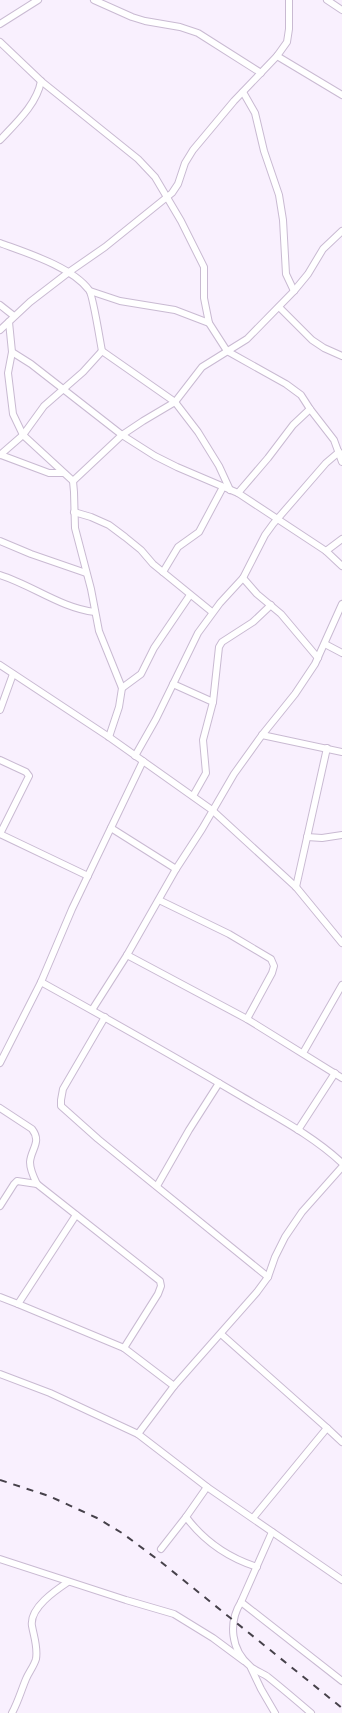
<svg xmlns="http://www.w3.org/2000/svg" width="342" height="1713" viewBox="0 0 342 1713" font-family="'Times New Roman',serif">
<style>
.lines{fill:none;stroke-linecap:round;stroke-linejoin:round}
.minor-casing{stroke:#c9bad2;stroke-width:8}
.minor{stroke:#fff;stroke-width:6}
.rail{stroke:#46414a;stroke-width:2;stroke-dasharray:7 7;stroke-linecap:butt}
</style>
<rect width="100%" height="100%" fill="#f9f0fe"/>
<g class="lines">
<g class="minor-casing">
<g id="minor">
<polyline points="94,0 132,17 145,21 180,27 198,33 261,73"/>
<polyline points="327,0 342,10"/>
<polyline points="0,24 38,0"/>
<polyline points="0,42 41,81 138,159 155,177 181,221 204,267 204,298 209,323"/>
<polyline points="277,56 342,95"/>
<polyline points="243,92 255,113 264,151 279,195 283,220 286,274 294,291"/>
<path d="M0 140C16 123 37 104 41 81"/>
<path d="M0 243C27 253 72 267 89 290 93 295 100 341 102 351L175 402 198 432 219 466 230 490"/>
<polyline points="90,291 120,301 175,310 209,323 227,351 286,384 301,395 310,409 334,440 342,462"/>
<polyline points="0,305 14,316"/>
<polyline points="279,307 312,340 324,348 342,356"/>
<polyline points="9,322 12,352 31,364 122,435 155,456 177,467 238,493 326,551 342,566"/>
<polyline points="0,330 30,302 69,272 105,247 172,193 178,184 185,163 193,150 234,101 277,56 287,42 289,29 289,0"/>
<polyline points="12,352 8,373 13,414 23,435 73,481 74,492 75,528 91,589 99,631 122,688 119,707 109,737"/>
<polyline points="0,455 23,435 44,406 83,372 102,351"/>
<polyline points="1,455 49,473 63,473"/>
<polyline points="73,481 122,435 143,421 175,402 202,367 247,339 294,291 308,274 323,249 342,231"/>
<polyline points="238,493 268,458 293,425 310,409"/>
<polyline points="74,512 91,517 109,525 125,537 141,550 153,564 212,612"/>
<polyline points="0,541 31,554 86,573"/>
<polyline points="326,551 342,539"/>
<polyline points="163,572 178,547 199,532 223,487"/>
<path d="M0 575C32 585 61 608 95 612"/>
<polyline points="243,578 257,594 281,614 318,658"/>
<polyline points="325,644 342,653"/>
<polyline points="0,665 109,737 212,810 296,887 342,943"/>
<polyline points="173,684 213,702 203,740 206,773 193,796"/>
<polyline points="122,688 141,674 154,648 190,595"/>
<polyline points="213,702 219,647 222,642 253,622 271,605"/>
<polyline points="0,710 13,674"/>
<polyline points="262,735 342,752"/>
<polyline points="135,756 156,719 198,633 220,603 243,578 265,535 273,524 326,463 339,452"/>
<polyline points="0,760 26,772 29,776 0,834"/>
<polyline points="0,834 88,876"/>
<polyline points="307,837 322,838 342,835"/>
<polyline points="176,869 202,829 234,774 262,735 295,694 315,664 342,604"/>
<polyline points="296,887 327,748"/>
<polyline points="159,900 229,934 271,959 274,966 272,973 247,1019"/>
<polyline points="127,955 247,1019 342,1078"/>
<path d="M41 982C108 1019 175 1057 241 1096 276 1117 312 1135 342 1163"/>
<polyline points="92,1010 127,955 176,869 111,828"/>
<polyline points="105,1017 63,1089 61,1100 61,1106 98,1139 268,1277"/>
<polyline points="303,1053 342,985"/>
<polyline points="0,1063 41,982 72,909 143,761"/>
<path d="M0 1108 32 1129C42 1142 31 1149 30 1162 30 1169 34 1178 37 1184L160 1281 161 1286 158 1294 124 1348 174 1386"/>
<polyline points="298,1130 335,1073"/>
<polyline points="157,1186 189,1130 219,1083"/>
<polyline points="0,1206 14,1184 17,1181 37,1184"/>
<polyline points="76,1215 18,1304 124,1348"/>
<polyline points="0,1297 18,1304"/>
<polyline points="221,1334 327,1428"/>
<polyline points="0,1374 50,1393 138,1434 207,1487 342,1580"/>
<polyline points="138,1434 174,1386 257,1292 268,1277 275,1257 285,1237 302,1212 342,1167"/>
<path d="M207 1487 186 1517C204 1541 229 1558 257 1567"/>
<polyline points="253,1518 327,1428 342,1442"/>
<polyline points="272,1532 241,1602 342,1681"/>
<polyline points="161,1549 186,1517"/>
<polyline points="0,1559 126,1600 174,1614 213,1638 244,1661"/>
<path d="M241 1602C228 1623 231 1650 250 1666 255 1671 263 1673 268 1677 283 1689 297 1701 311 1713"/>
<polyline points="251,1668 261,1689 275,1713"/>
<path d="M12 1713C18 1702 21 1691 26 1679 29 1672 34 1666 36 1659 38 1647 34 1637 32 1626 29 1608 56 1590 68 1582"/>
</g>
</g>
<use href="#minor" class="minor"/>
<polyline class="rail" points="0,1480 49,1496 97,1518 122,1533 161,1562 342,1708"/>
</g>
</svg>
